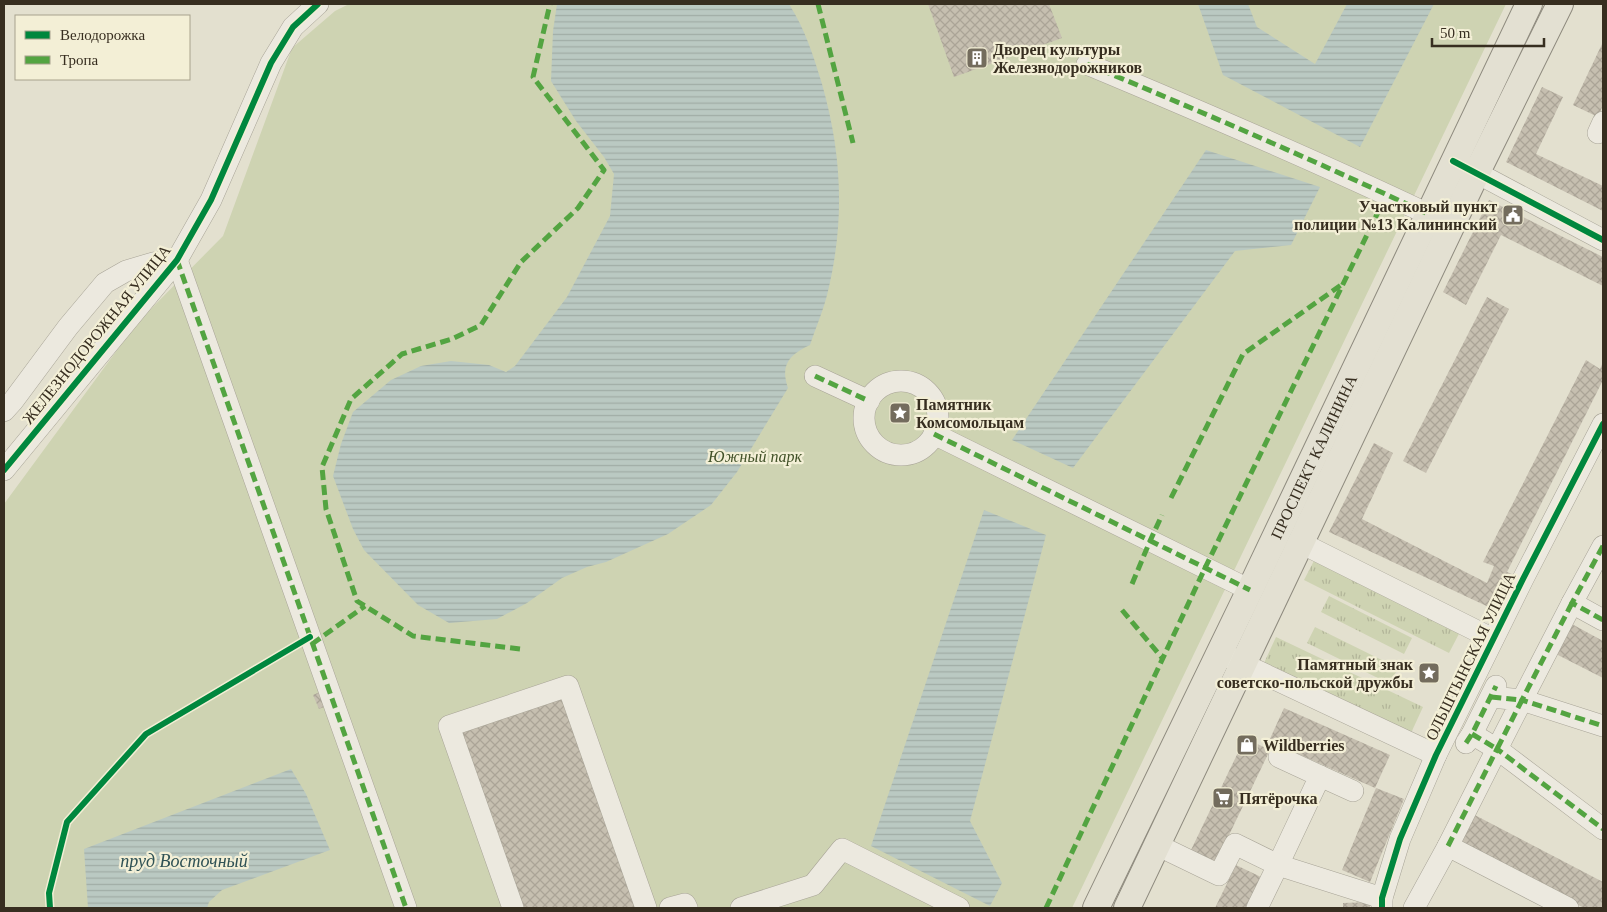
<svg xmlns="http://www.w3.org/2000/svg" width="1607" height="912" viewBox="0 0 1607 912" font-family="'Times New Roman',serif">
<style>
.grass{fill:url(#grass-tufts)}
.park{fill:#ced3b2}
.water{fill:url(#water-rules)}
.building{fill:url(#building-cross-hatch)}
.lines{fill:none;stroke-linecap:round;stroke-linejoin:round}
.minor-casing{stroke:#a8a497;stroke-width:22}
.major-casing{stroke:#8e8a7e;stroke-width:28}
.minor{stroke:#ece9df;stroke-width:21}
.major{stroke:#e3e0d2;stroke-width:26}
.quiet{stroke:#53a441;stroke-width:5;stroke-dasharray:10 5;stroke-linecap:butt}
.cycleway-casing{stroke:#f3efd6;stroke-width:9}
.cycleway{stroke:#00873e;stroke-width:6}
.labels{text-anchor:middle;stroke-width:4.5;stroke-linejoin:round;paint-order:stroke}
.poi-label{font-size:16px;font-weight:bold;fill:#372e20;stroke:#f3efd6;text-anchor:start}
.street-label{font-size:16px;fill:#372e20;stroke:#f3efd6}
.park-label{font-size:16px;font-style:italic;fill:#415128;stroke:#f3efd6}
.water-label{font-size:18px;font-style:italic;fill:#305255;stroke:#f3efd6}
</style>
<defs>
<pattern id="grass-tufts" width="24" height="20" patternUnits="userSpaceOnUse" patternTransform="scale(1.25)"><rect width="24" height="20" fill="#ced3b2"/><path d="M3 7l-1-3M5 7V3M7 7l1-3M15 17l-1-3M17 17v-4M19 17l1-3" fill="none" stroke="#b2b599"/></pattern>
<pattern id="water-rules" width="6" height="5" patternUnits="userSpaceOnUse" patternTransform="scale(1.25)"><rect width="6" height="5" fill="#bac9c2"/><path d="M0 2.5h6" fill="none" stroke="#a0ada6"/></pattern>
<pattern id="building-cross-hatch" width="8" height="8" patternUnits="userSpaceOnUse" patternTransform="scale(1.25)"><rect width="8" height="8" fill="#c6bfb0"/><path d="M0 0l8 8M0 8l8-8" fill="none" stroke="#aba497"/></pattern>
</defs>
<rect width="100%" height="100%" fill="#e3e0cf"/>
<g class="grass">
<polygon points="1317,555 1462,628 1449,653 1304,580"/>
<polygon points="1329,596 1412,638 1404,654 1321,612"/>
<polygon points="1315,627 1398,668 1390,684 1307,643"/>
<polygon points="1276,637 1423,707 1411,733 1264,663"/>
</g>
<polygon class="park" points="349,4 1506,4 1072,908 4,908 4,504 137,323 223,236 292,48 335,11"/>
<g class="water">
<path d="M557 4H789C806 31 813 55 822 84 842 154 845 220 828 291 824 309 816 327 810 345 789 355 780 365 788 388L737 472 711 505 668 534 606 562 587 567 562 578 527 603 497 619 449 623 418 605 364 550 353 529 333 476 341 444 353 412 391 380 421 366 451 361 489 365 506 372 515 366 567 297 610 216 614 174 604 157 576 121 551 81 553 31Z"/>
<polygon points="1198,4 1248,4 1257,27 1315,64 1347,4 1434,4 1360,147 1223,75"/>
<polygon points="1206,150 1320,187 1291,245 1235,251 1073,468 1012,440"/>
<polygon points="984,510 1046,535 970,821 1002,883 990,906 871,846"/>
<polygon points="291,769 306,794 330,850 222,890 209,902 207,908 88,908 84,849"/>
</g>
<g class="building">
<polygon points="928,4 1049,4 1062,38 954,77"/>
<polygon points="1603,42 1603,105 1598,117 1573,105"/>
<polygon points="1542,87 1563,97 1536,154 1603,186 1603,211 1506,162"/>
<polygon points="1489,200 1603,257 1603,286 1501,235 1466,305 1443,292"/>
<polygon points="1487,297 1509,309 1426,473 1403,461"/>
<polygon points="1586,360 1600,369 1603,362 1603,380 1507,572 1514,575 1495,610 1329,532 1374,443 1393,453 1362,519 1487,583 1494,566 1483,562"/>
<polygon points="1570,623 1603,641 1603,678 1554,653"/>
<polygon points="331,687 337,702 319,709 313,695"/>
<polygon points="561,694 636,908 520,908 458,730"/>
<polygon points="1284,708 1390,755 1375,788 1269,741"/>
<polygon points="1245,738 1270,750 1216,862 1191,850"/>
<polygon points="1376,788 1404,799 1370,882 1342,870"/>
<polygon points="1469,812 1603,882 1603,908 1584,908 1454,841"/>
<polygon points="1236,865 1261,877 1246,908 1215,908"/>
<polygon points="1370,902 1370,908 1343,908 1343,903"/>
</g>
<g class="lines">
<g class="minor-casing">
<g id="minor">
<path d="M1087 64C1202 112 1316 161 1428 214"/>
<polyline points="1598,133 1603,122"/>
<polyline points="1462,165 1603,240"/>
<polyline points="177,260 406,908"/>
<polyline points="815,376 869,401"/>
<circle cx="901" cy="418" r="37"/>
<polyline points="4,411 13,401 68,327 105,283 126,271 153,263 177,260"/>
<polyline points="934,434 1250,590"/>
<polyline points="4,470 177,260 211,200 271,63 293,27 318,4"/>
<polyline points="1301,543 1493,639"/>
<polyline points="1603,546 1572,603 1603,620"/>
<polyline points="1572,603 1522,700 1603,726"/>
<polyline points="1228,657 1436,755"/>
<polyline points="1472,734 1497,749 1522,700 1491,697"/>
<polyline points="1466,743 1472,734 1496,686"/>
<polyline points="1279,757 1320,776 1278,865 1382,898"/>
<polyline points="1320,776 1353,791"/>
<polyline points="1157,845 1219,875 1235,844 1278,865 1257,908"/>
<polyline points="1448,846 1497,749 1603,829"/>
<polyline points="513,908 449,726 568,686 646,908"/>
<polyline points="670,908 685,904 687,908"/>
<polyline points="741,908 813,885 842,849 959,908"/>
<polyline points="1382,908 1382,898 1400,839 1436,755 1523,579 1603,424"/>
<polyline points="1414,908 1448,846 1568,908"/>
</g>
</g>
<g class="major-casing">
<g id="major">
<path id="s1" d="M1096 908 1250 590 1529 4"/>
<polyline points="1127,908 1477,172 1560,4"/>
</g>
</g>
<use href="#minor" class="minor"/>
<use href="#major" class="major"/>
<g class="quiet">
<polyline points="818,4 853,143"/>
<path d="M1087 64C1202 112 1316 161 1428 214"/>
<polyline points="177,260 406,908"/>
<polyline points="815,376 869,401"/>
<polyline points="934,434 1250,590"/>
<polyline points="1171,498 1243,354 1344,283"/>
<polyline points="1603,546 1572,603 1603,620"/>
<polyline points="1132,584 1150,541 1162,515"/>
<polyline points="1572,603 1522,700 1603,726"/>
<polyline points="1122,610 1163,659"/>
<polyline points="312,644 365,606"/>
<polyline points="520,649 413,636 357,601 326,509 322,467 351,399 402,354 452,339 481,325 521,262 578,208 604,170 533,77 550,4"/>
<polyline points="1472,734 1497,749 1522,700 1491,697"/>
<polyline points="1466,743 1472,734 1496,686"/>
<polyline points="1448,846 1497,749 1603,829"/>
<polyline points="1046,908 1205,568 1381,206"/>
</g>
<g class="cycleway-casing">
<g id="cycleway">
<polyline points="1453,161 1603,240"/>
<polyline points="4,470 177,260 211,200 271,63 293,27 318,4"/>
<polyline points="50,908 49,893 67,822 146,734 310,637"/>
<polyline points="1382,908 1382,898 1400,839 1436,755 1523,579 1603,424"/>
</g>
</g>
<use href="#cycleway" class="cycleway"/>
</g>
<defs>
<g id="building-square" transform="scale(1.125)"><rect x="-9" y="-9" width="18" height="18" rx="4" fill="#736c5d" stroke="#f3efd6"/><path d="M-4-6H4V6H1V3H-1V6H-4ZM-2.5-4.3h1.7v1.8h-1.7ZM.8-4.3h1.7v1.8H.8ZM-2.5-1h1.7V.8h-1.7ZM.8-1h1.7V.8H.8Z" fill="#fff"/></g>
<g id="civic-square" transform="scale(1.125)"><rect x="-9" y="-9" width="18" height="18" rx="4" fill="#736c5d" stroke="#f3efd6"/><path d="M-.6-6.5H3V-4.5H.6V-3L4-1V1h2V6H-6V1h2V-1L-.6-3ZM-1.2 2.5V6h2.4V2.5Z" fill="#fff"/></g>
<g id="sight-square" transform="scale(1.125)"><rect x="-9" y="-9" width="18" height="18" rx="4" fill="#736c5d" stroke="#f3efd6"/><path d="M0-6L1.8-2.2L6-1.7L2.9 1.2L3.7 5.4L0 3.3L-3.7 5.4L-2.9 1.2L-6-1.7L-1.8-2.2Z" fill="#fff"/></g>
<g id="shop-square" transform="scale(1.125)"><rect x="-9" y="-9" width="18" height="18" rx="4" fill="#736c5d" stroke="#f3efd6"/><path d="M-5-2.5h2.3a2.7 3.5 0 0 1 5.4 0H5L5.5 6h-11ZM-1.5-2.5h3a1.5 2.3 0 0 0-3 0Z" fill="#fff"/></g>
<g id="supermarket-square" transform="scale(1.125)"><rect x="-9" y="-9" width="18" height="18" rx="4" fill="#736c5d" stroke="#f3efd6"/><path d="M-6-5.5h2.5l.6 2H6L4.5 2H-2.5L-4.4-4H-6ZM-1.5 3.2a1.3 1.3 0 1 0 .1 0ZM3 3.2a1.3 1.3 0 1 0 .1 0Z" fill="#fff"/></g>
</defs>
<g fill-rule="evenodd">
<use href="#building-square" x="977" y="58"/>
<use href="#civic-square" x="1513" y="215"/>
<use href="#sight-square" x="900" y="413"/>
<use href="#sight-square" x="1429" y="673"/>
<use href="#shop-square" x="1247" y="745"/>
<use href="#supermarket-square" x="1223" y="798"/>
</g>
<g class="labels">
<g class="poi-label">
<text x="993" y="55">Дворец культуры<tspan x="993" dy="18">Железнодорожников</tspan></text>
<text x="1497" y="212" text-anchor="end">Участковый пункт<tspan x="1497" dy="18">полиции №13 Калининский</tspan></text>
<text x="916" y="410">Памятник<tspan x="916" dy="18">Комсомольцам</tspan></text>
<text x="1413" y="670" text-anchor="end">Памятный знак<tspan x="1413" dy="18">советско-польской дружбы</tspan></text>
<text x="1263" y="751">Wildberries</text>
<text x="1239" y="804">Пятёрочка</text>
</g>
<g class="street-label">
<text transform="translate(96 334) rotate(-51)" y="6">ЖЕЛЕЗНОДОРОЖНАЯ УЛИЦА</text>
<text dy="6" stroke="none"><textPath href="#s1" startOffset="501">ПРОСПЕКТ КАЛИНИНА</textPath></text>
<text transform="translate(1470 656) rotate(-64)" y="6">ОЛЬШТЫНСКАЯ УЛИЦА</text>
</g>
<g class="park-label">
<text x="755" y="462">Южный парк</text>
</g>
<g class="water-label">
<text x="184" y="867">пруд Восточный</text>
</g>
</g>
<rect width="1607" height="912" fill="none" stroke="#372e20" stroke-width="10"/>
<rect x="15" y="15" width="175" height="65" fill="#f3efd6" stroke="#a8a28d"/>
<rect x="25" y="31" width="25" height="8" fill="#00873e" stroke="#a8a28d"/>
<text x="60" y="40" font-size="15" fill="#372e20">Велодорожка</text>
<rect x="25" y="56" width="25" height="8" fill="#53a441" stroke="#a8a28d"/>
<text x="60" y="65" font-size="15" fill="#372e20">Тропа</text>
<path d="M1432 38v8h112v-8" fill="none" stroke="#372e20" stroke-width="2.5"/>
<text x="1440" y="38" font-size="15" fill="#372e20" stroke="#f3efd6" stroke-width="4" paint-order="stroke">50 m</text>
</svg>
